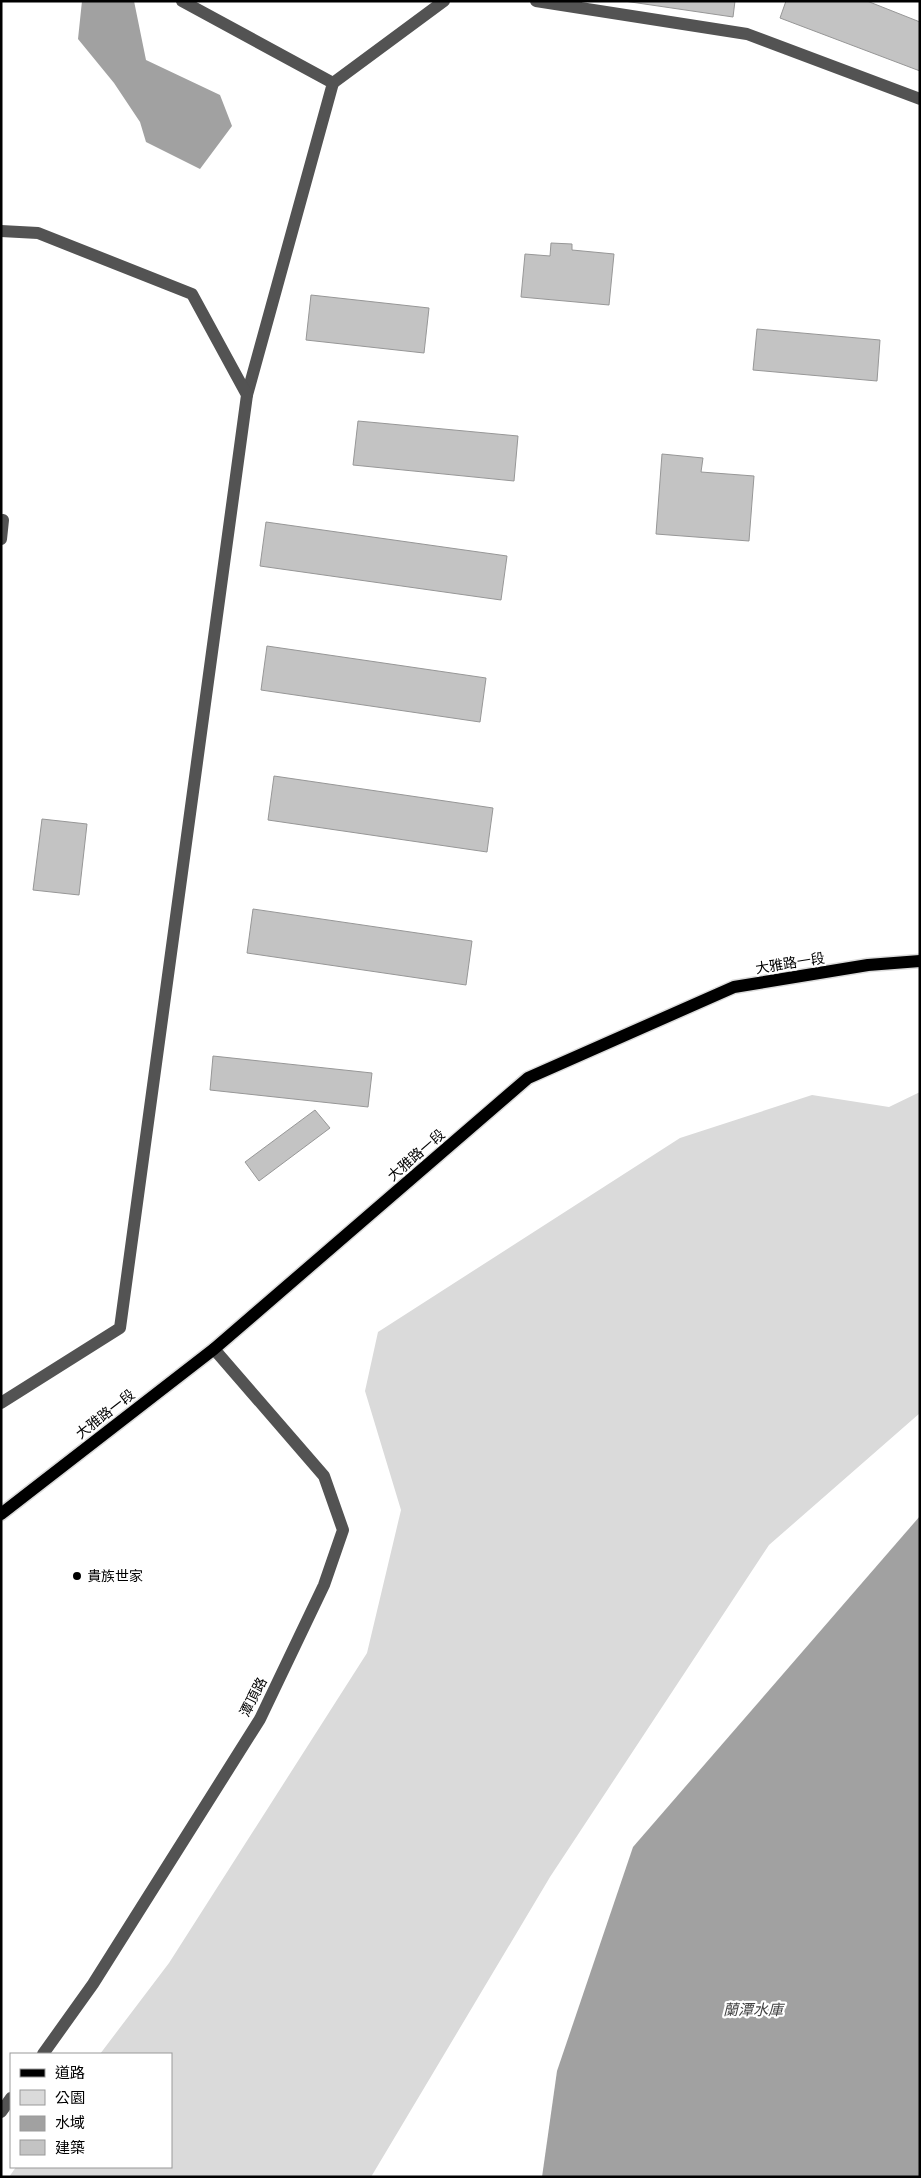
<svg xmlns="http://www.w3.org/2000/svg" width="921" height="2178" viewBox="0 0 921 2178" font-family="'DejaVu Sans','Noto Sans TC',sans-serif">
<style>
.green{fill:#dadada}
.water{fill:#a1a1a1}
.building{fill:#c3c3c3;stroke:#979797}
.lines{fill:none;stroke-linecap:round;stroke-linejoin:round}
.major-casing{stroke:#dbdbdb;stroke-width:15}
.minor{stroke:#535353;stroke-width:12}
.major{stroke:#000;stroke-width:12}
.poi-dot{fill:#000;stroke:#fff;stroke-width:2}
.labels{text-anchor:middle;stroke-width:4.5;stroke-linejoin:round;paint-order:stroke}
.street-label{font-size:14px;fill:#000;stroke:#fff}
.poi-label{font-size:14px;fill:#000;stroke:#fff;text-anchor:start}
.water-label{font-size:15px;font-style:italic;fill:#424242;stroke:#fff}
</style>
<rect width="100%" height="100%" fill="#fff"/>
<polygon class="green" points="920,1092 920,1413 769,1545 550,1877 371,2177 9,2177 16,2167 171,2167 171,2054 100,2054 169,1963 367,1653 401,1510 365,1391 378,1332 680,1138 812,1095 889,1107"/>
<g class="water">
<polygon points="82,1 134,1 146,60 220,95 232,126 200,169 146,142 140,122 114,83 78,39"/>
<polygon points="920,1516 920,2177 542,2177 557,2071 633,1847"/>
</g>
<g class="building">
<polygon points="624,1 735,1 733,17"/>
<polygon points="786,1 867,1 920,22 920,71 780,18"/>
<polygon points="551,243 572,244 572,250 614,254 609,305 521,297 525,254 550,256"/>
<polygon points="311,295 429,308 424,353 306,340"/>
<polygon points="757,329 880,340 877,381 753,370"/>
<polygon points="358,421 518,436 514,481 353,465"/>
<polygon points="662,454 703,458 701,472 754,476 749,541 656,534"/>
<polygon points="266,522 507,556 501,600 260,566"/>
<polygon points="267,646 486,678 480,722 261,690"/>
<polygon points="274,776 493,808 487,852 268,820"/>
<polygon points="42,819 87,824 79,895 33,890"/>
<polygon points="253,909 472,941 466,985 247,953"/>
<polygon points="213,1056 372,1073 368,1107 210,1090"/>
<polygon points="315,1110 330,1128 259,1181 245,1162"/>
</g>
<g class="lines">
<g class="major-casing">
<polyline id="major" points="1,1514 214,1349 528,1078 734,987 868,965 920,961"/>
</g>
<g class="minor">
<polyline points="182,1 333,83 247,395"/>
<polyline points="536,1 747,34 920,99"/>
<polyline points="333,83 444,1"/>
<polyline points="1,231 38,233 192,294 247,395 120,1328 1,1403"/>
<polyline points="1,539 3,520"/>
<polyline points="43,2054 93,1984 260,1719 324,1585 343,1530 324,1476 214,1349"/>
<polyline points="1,2112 11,2098"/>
</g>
<use href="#major" class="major"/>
</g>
<circle class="poi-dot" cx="77" cy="1576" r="5"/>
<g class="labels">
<g class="street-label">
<text transform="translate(790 963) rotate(-9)" y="5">大雅路一段</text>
<text transform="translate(416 1155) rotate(-41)" y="5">大雅路一段</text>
<text transform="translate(105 1414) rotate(-38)" y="5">大雅路一段</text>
<text transform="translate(253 1697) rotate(-63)" y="5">潭頂路</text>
</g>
<g class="poi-label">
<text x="87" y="1581">貴族世家</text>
</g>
<g class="water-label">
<text x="753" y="2015">蘭潭水庫</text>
</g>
</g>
<rect width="921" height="2178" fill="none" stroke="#000000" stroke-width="5"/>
<rect x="10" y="2053" width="162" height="115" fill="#ffffff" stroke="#999999"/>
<rect x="20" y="2069" width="25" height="8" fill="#000000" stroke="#999999"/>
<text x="55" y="2078" font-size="15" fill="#000000">道路</text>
<rect x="20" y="2090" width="25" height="15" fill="#dadada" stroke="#999999"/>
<text x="55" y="2103" font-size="15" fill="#000000">公園</text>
<rect x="20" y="2116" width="25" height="15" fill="#a1a1a1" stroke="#999999"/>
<text x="55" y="2128" font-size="15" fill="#000000">水域</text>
<rect x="20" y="2140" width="25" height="15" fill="#c3c3c3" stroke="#999999"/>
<text x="55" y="2153" font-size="15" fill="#000000">建築</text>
</svg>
